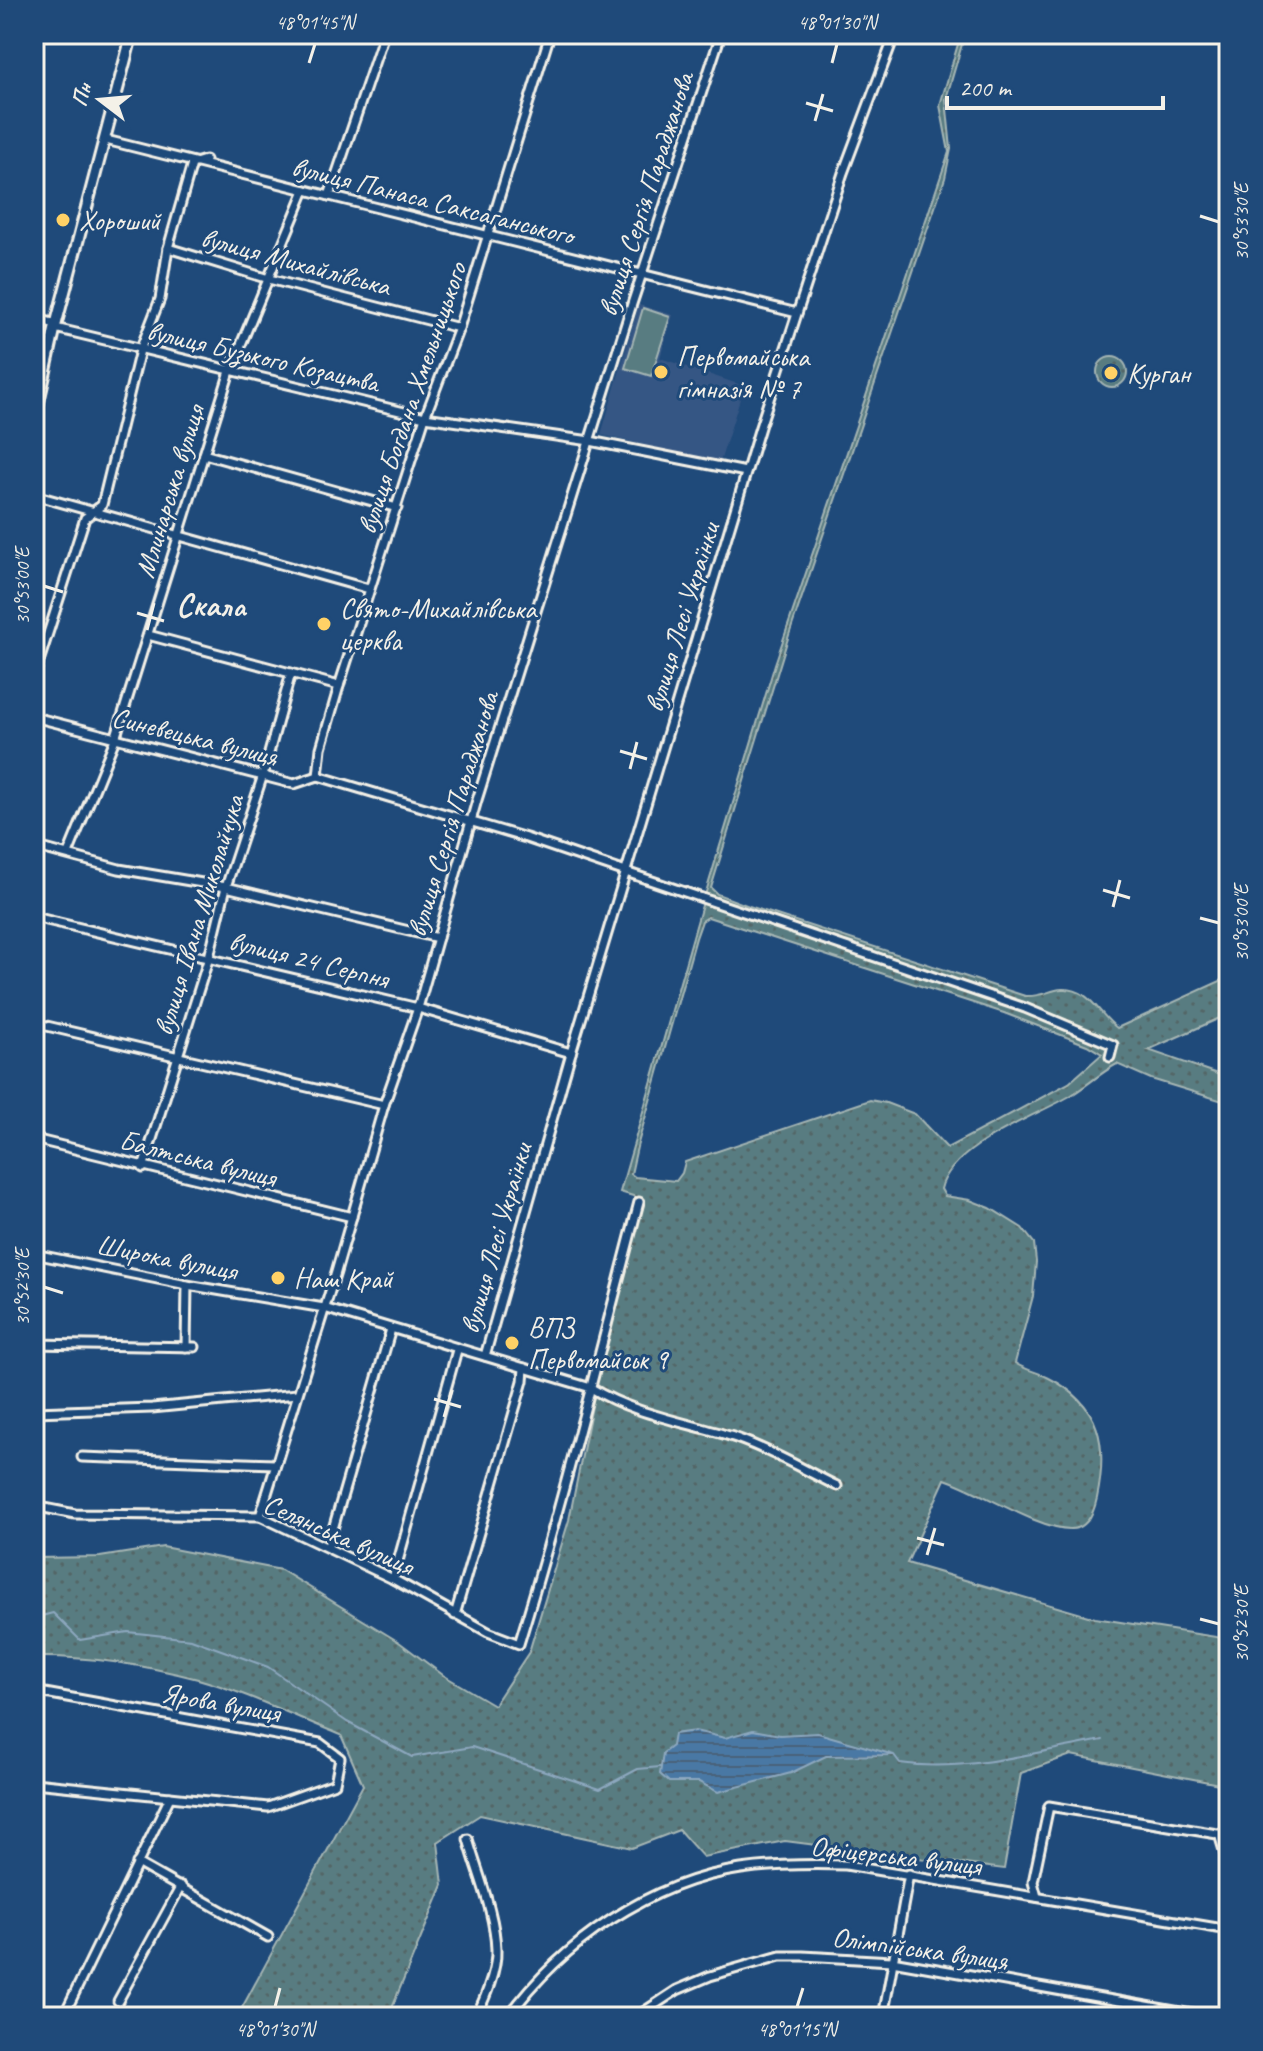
<svg xmlns="http://www.w3.org/2000/svg" width="1263" height="2051" viewBox="0 0 1263 2051" font-family="Caveat,sans-serif">
<style>
.built{fill:#365784}
.green{fill:url(#green-dots);stroke:#a6b6b4;stroke-width:2;fill-rule:evenodd}
.pitch{fill:#597c81;stroke:#a6b6b4;stroke-width:2}
.water{fill:url(#water-rules);stroke:#8da8bf;stroke-width:2}
.lines{fill:none;stroke-linecap:round;stroke-linejoin:round}
.stream{stroke:#8da8bf;stroke-width:2}
.minor-casing{stroke:#f4f1e8;stroke-width:13}
.tertiary-casing{stroke:#f4f1e8;stroke-width:15}
.minor{stroke:#1f4a7a;stroke-width:7}
.tertiary{stroke:#1f4a7a;stroke-width:9}
.ticks{fill:none;stroke:#f4f1e8;stroke-width:3}
.poi-dot{fill:#ffd166;stroke:#1f4a7a;stroke-width:3}
.labels{text-anchor:middle;stroke-width:6;stroke-linejoin:round;paint-order:stroke}
.street-label{font-size:28px;fill:#f4f1e8;stroke:#1f4a7a}
.poi-label{font-size:28px;fill:#f4f1e8;stroke:#1f4a7a;text-anchor:start}
.quarter-label{font-size:32px;font-weight:bold;fill:#f4f1e8;stroke:#1f4a7a}
.neatline{fill:none;stroke:#f4f1e8;stroke-width:3}
.ticks-label{font-size:20px;text-anchor:middle;fill:#f4f1e8}
</style>
<defs>
<pattern id="green-dots" width="8" height="8" patternUnits="userSpaceOnUse" patternTransform="scale(2)"><rect width="8" height="8" fill="#597c81"/><path d="M2 2h.1M6 6h.1" fill="none" stroke="#526566" stroke-width="1.8" stroke-linecap="round"/></pattern>
<pattern id="water-rules" width="6" height="5" patternUnits="userSpaceOnUse" patternTransform="scale(2)"><rect width="6" height="5" fill="#4878a4"/><path d="M0 2.5h6" fill="none" stroke="#48627a"/></pattern>
</defs>
<rect width="100%" height="100%" fill="#1f4a7a"/>
<filter id="ink" filterUnits="userSpaceOnUse"><feTurbulence type="fractalNoise" baseFrequency=".0125" numOctaves="2"/><feDisplacementMap in="SourceGraphic" scale="16" xChannelSelector="R" yChannelSelector="G"/><feConvolveMatrix kernelMatrix="1 2 1 2 8 2 1 2 1" color-interpolation-filters="sRGB"/></filter>
<g filter="url(#ink)">
<polygon class="built" points="639,305 673,315 660,358 744,386 720,462 601,435"/>
<g class="green">
<path d="M961 34H965L946 99 951 149 945 178 789 635 711 888 717 894 749 906 1025 996C1042 997 1049 990 1062 989 1089 987 1099 1015 1117 1028L1229 977V1014L1148 1050 1229 1078V1103L1151 1079 1117 1064C1100 1073 1087 1086 1070 1096 1034 1117 951 1146 941 1189L945 1196 970 1200 990 1208 1022 1228 1034 1243 1036 1262 1033 1296 1015 1363C1025 1370 1038 1372 1049 1378 1101 1404 1108 1445 1097 1498 1094 1512 1087 1529 1071 1529 1040 1530 978 1490 945 1479L907 1563 1095 1618 1229 1639V1786L1071 1755 1021 1773 1004 1869 785 1841 703 1857 679 1830 632 1848 480 1815 438 1842 443 1885 388 2017H237L363 1785 341 1735C296 1717 244 1692 198 1679 145 1665 88 1656 34 1657V1558L100 1557 163 1547 281 1570 399 1642 443 1675 494 1705 529 1652 569 1520 596 1386 643 1199 620 1192 700 912 775 664 949 152 940 105ZM708 917 1004 1013 1087 1045 1102 1054 1069 1083 947 1148 915 1114 886 1103 870 1100 685 1162 682 1173 676 1181 635 1177 631 1174 637 1147 696 938 702 921Z"/>
<circle cx="1112" cy="372" r="15"/>
</g>
<polygon class="pitch" points="643,308 670,317 651,376 625,368"/>
<polygon class="water" points="753,1730 780,1735 818,1733 894,1755 826,1756 791,1773 718,1792 699,1782 669,1782 660,1774 663,1753 672,1746 674,1734 695,1731 725,1738"/>
<g class="lines">
<g class="stream">
<polyline points="34,1618 53,1613 80,1640 128,1632 191,1639 268,1667 347,1722 412,1757 472,1747 600,1789 638,1769 660,1767"/>
<path d="M894 1755 900 1763C966 1773 1039 1751 1103 1740"/>
</g>
<g class="minor-casing">
<g id="minor">
<polyline points="106,140 797,313"/>
<polyline points="329,196 384,34"/>
<polyline points="168,248 269,279 459,328"/>
<polyline points="34,318 56,324"/>
<polyline points="55,328 425,417 590,441 746,472"/>
<polyline points="204,454 397,508"/>
<polyline points="34,495 369,589"/>
<polyline points="148,635 339,686"/>
<polyline points="34,677 85,518 102,505 140,350 160,299 168,248 192,164 205,160"/>
<polyline points="34,717 294,784 318,776 526,838 1025,1008 1113,1045 1110,1057"/>
<polyline points="318,776 321,748 339,686 425,417 459,328 550,34"/>
<polyline points="34,846 119,869 226,887 438,938"/>
<polyline points="68,854 115,739 230,371 305,190"/>
<polyline points="34,917 418,1008 571,1053"/>
<polyline points="34,1023 384,1105"/>
<polyline points="34,1139 352,1217"/>
<polyline points="143,1168 209,957 226,887 263,775 291,673"/>
<path d="M34 1254 187 1285 324 1308 591 1388C635 1415 687 1422 736 1438 771 1450 804 1470 837 1486"/>
<polyline points="34,1344 195,1347"/>
<polyline points="186,1347 187,1285"/>
<polyline points="485,1356 571,1053 760,427 843,173 895,34"/>
<polyline points="34,1412 152,1408 297,1394"/>
<polyline points="82,1457 275,1464"/>
<path d="M34 1506 75 1514 260 1516 393 1579 488 1632 519 1644C564 1498 600 1350 639 1202"/>
<polyline points="260,1516 336,1272 384,1105 418,1008 477,800 632,304 721,34"/>
<polyline points="328,1546 391,1329"/>
<polyline points="393,1579 457,1350"/>
<polyline points="455,1615 523,1381 524,1368"/>
<polyline points="34,1691 320,1743 340,1758 335,1783 268,1807 34,1783"/>
<polyline points="1219,1834 1229,1867"/>
<path d="M468 1839C478 1875 495 1913 496 1950 497 1971 485 1998 476 2017"/>
<polyline points="137,1863 268,1937"/>
<polyline points="1037,1897 1033,1882 1049,1806 1229,1836"/>
<polyline points="118,2001 181,1886"/>
<polyline points="63,2017 170,1797"/>
<path d="M508 2017C562 1943 649 1882 741 1869 776 1864 811 1864 846 1865L1229 1930"/>
<polyline points="636,2017 677,1990 710,1976 780,1956 803,1956 892,1961 1209,2017"/>
<polyline points="883,2017 909,1874"/>
</g>
</g>
<g class="tertiary-casing">
<polyline id="tertiary" points="34,422 55,328 132,34"/>
</g>
<use href="#minor" class="minor"/>
<use href="#tertiary" class="tertiary"/>
</g>
</g>
<path class="ticks" d="M309 63 315 44M832 63 837 44M806 103 833 111M815 121 823 94M1200 216 1219 222M44 586 63 592M137 613 164 621M147 630 154 603M620 751 647 759M630 769 637 742M1103 890 1130 898M1113 907 1120 880M1200 918 1219 923M44 1287 63 1293M434 1399 461 1407M444 1417 452 1390M917 1538 944 1545M927 1555 935 1528M1200 1619 1219 1624M275 2007 280 1988M797 2007 803 1988"/>
<g class="poi-dot">
<circle cx="63" cy="220" r="8"/>
<circle cx="661" cy="372" r="8"/>
<circle cx="1111" cy="373" r="8"/>
<circle cx="324" cy="624" r="8"/>
<circle cx="278" cy="1278" r="8"/>
<circle cx="512" cy="1343" r="8"/>
</g>
<g class="labels">
<g class="street-label">
<text transform="translate(645 194) rotate(-72)" y="10">вулиця Сергія Параджанова</text>
<text transform="translate(433 200) rotate(14)" y="10">вулиця Панаса Саксаганського</text>
<text transform="translate(296 261) rotate(15)" y="10">вулиця Михайлівська</text>
<text transform="translate(263 356) rotate(13)" y="10">вулиця Бузького Козацтва</text>
<text transform="translate(411 398) rotate(-71)" y="10">вулиця Богдана Хмельницького</text>
<text transform="translate(169 491) rotate(-73)" y="10">Млинарська вулиця</text>
<text transform="translate(681 617) rotate(-73)" y="10">вулиця Лесі Українки</text>
<text transform="translate(195 736) rotate(14)" y="10">Синевецька вулиця</text>
<text transform="translate(452 814) rotate(-73)" y="10">вулиця Сергія Параджанова</text>
<text transform="translate(198 915) rotate(-73)" y="10">вулиця Івана Миколайчука</text>
<text transform="translate(309 959) rotate(14)" y="10">вулиця 24 Серпня</text>
<text transform="translate(198 1158) rotate(14)" y="10">Балтська вулиця</text>
<text transform="translate(495 1238) rotate(-74)" y="10">вулиця Лесі Українки</text>
<text transform="translate(167 1257) rotate(11)" y="10">Широка вулиця</text>
<text transform="translate(339 1534) rotate(24)" y="10">Селянська вулиця</text>
<text transform="translate(221 1702) rotate(10)" y="10">Ярова вулиця</text>
<text transform="translate(896 1855) rotate(7)" y="10">Офіцерська вулиця</text>
<text transform="translate(920 1948) rotate(8)" y="10">Олімпійська вулиця</text>
</g>
<g class="poi-label">
<text x="79" y="230">Хороший</text>
<text x="677" y="366">Первомайська<tspan x="677" dy="32">гімназія № 7</tspan></text>
<text x="1127" y="383">Курган</text>
<text x="340" y="618">Свято-Михайлівська<tspan x="340" dy="32">церква</tspan></text>
<text x="294" y="1288">Наш Край</text>
<text x="528" y="1337">ВПЗ<tspan x="528" dy="32">Первомайськ 9</tspan></text>
</g>
<g class="quarter-label">
<text x="211" y="616">Скала</text>
</g>
</g>
<rect width="1263" height="2051" fill="none" stroke="#1f4a7a" stroke-width="88"/>
<g transform="translate(100 100) rotate(286)" stroke="#1f4a7a" stroke-width="6" paint-order="stroke">
<path d="M0-6L14 30L0 20L-14 30Z" fill="#f4f1e8"/>
<text y="-12" font-size="22" font-weight="bold" text-anchor="middle" fill="#f4f1e8">Пн</text>
</g>
<path d="M947 96v12h216v-12" fill="none" stroke="#f4f1e8" stroke-width="4"/>
<text x="959" y="96" font-size="24" fill="#f4f1e8" stroke="#1f4a7a" stroke-width="6" paint-order="stroke">200 m</text>
<rect x="44" y="44" width="1175" height="1963" class="neatline"/>
<g class="ticks-label">
<text x="315" y="29">48°01'45"N</text>
<text x="837" y="29">48°01'30"N</text>
<text transform="translate(1241 222) rotate(-90)" y="7">30°53'30"E</text>
<text transform="translate(22 586) rotate(-90)" y="7">30°53'00"E</text>
<text transform="translate(1241 923) rotate(-90)" y="7">30°53'00"E</text>
<text transform="translate(22 1287) rotate(-90)" y="7">30°52'30"E</text>
<text transform="translate(1241 1624) rotate(-90)" y="7">30°52'30"E</text>
<text x="275" y="2036">48°01'30"N</text>
<text x="797" y="2036">48°01'15"N</text>
</g>
</svg>
